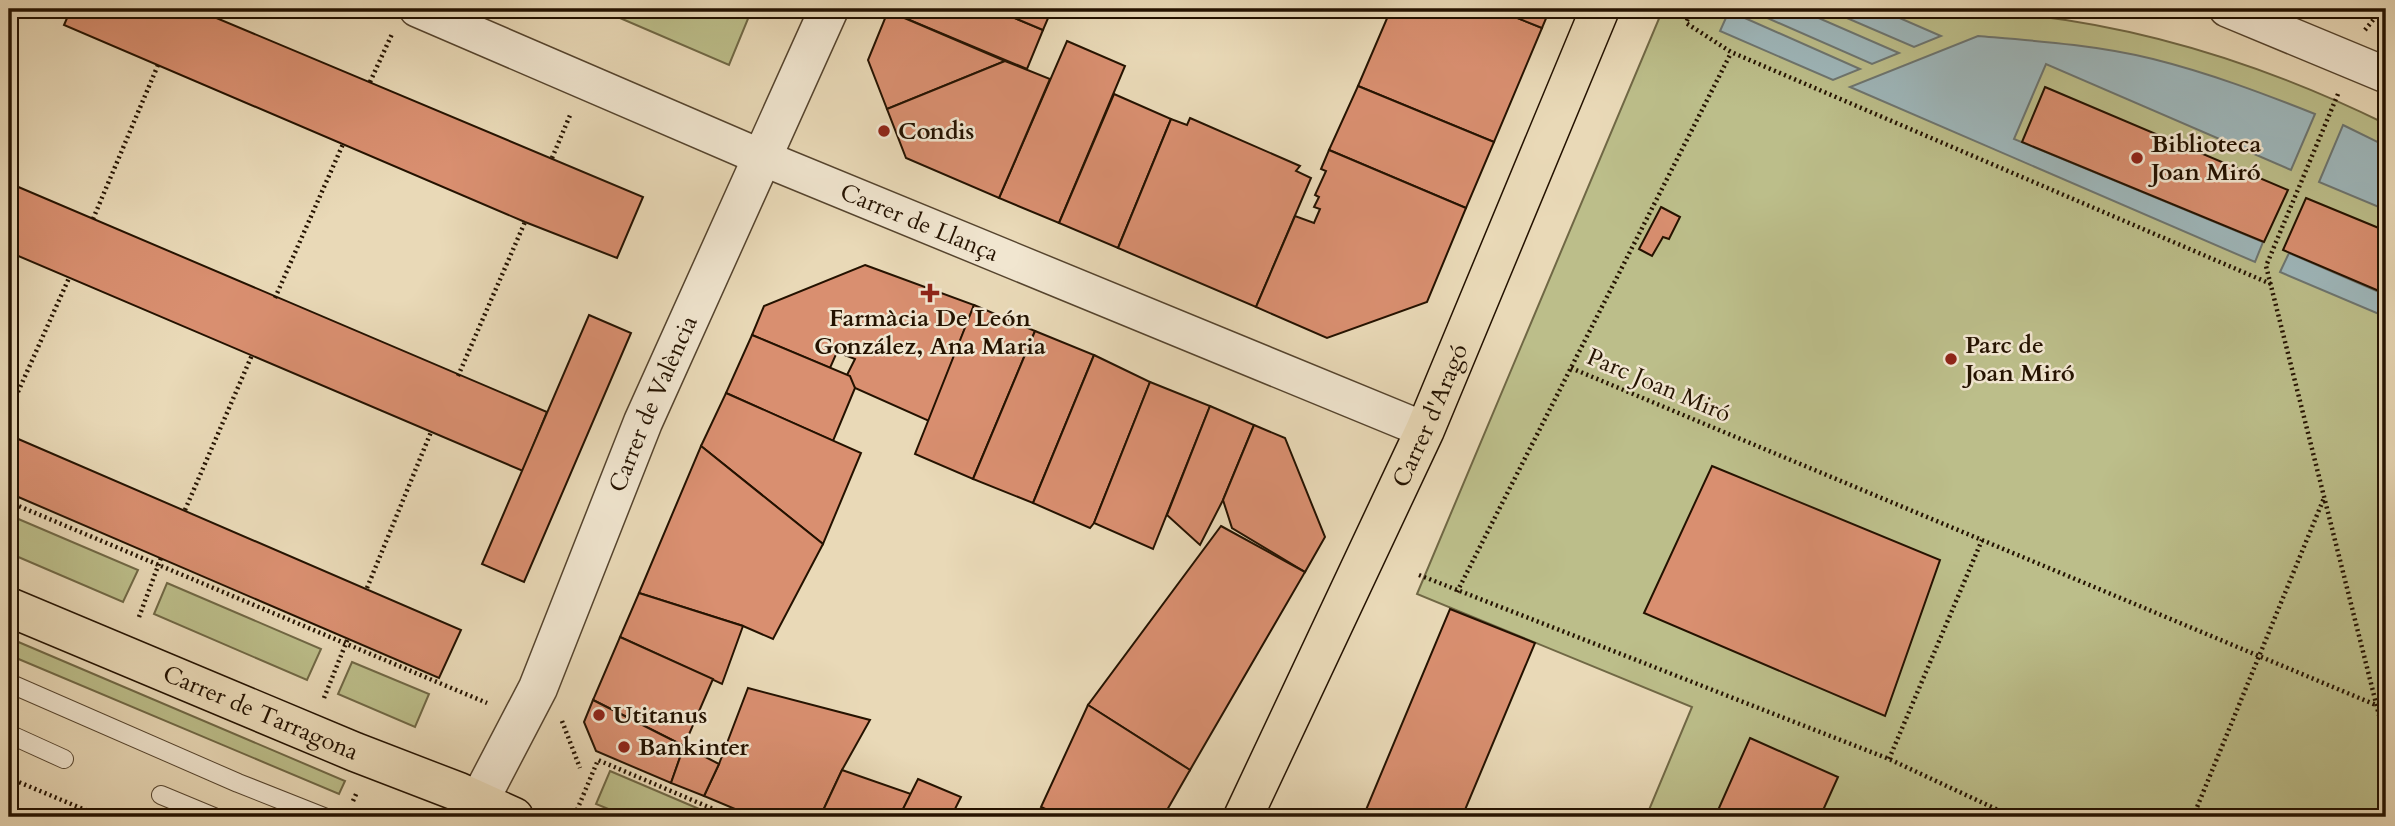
<svg xmlns="http://www.w3.org/2000/svg" width="2395" height="826" viewBox="0 0 2395 826" font-family="Cardo,serif">
<style>
.green{fill:#bcbe8a;stroke:#706845;stroke-width:2}
.water{fill:#9eb7bb;stroke:#6d7570;stroke-width:2}
.building{fill:#d98f70;stroke:#241200;stroke-width:2}
.lines{fill:none;stroke-linecap:round;stroke-linejoin:round}
.service-casing{stroke:#55442e;stroke-width:20}
.minor-casing{stroke:#55442e;stroke-width:38}
.tertiary-casing{stroke:#55442e;stroke-width:41}
.primary-casing{stroke:#241200;stroke-width:41}
.path{stroke:#241200;stroke-width:4.5;stroke-dasharray:2 3.5;stroke-linecap:butt}
.service{stroke:#f1e6d0;stroke-width:18}
.minor{stroke:#f1e6d0;stroke-width:35}
.tertiary{stroke:#f1e6d0;stroke-width:38}
.primary{stroke:#e9d9b7;stroke-width:38}
.poi-dot{fill:#8f2418;stroke:#f1e6d0;stroke-width:2.5}
.labels{text-anchor:middle;stroke-width:5;stroke-linejoin:round;paint-order:stroke}
.poi-label{font-size:24px;font-weight:bold;fill:#241200;stroke:#f1e6d0;text-anchor:start}
.street-label{font-size:24px;fill:#241200;stroke:#f1e6d0}
</style>
<rect width="100%" height="100%" fill="#e9d9b7"/>
<filter id="stains"><feTurbulence type="fractalNoise" baseFrequency=".00286" numOctaves="4"/><feColorMatrix values="0 0 0 0 .2 0 0 0 0 .09 0 0 0 0 .02 0 0 0 .5 -.17"/></filter>
<radialGradient id="worn" r=".72"><stop offset=".6" stop-color="#630" stop-opacity="0"/><stop offset="1" stop-color="#630" stop-opacity=".3"/></radialGradient>
<g class="green">
<polygon points="599,9 752,9 729,65"/>
<path d="M1663 9C1728 9 1793 9 1859 9 1915 9 1972 8 2028 15 2153 29 2274 69 2386 124V817H1646L1692 707 1417 594Z"/>
<polygon points="9,515 138,570 123,602 9,553"/>
<polygon points="167,583 321,649 307,680 154,614"/>
<polygon points="9,638 345,781 339,794 9,655"/>
<polygon points="352,662 429,694 415,727 338,694"/>
<polygon points="610,771 718,817 628,817 596,804"/>
</g>
<g class="water">
<polygon points="1758,9 1798,9 1899,53 1872,64 1756,13"/>
<polygon points="1826,9 1879,9 1941,36 1914,47"/>
<polygon points="1729,11 1860,69 1833,80 1720,31"/>
<path d="M1978 36C2037 41 2096 45 2153 59 2209 73 2262 93 2315 114L2291 170 2046 64 2014 139 2263 242 2255 262 1850 87Z"/>
<polygon points="2343,125 2386,146 2386,210 2319,182"/>
<polygon points="2289,253 2386,295 2386,317 2280,272"/>
</g>
<g class="building">
<polygon points="71,9 195,9 643,197 617,258 525,222 64,25"/>
<polygon points="889,9 993,9 1043,30 1027,69 888,11"/>
<polygon points="993,9 1052,9 1043,30"/>
<polygon points="1391,9 1495,9 1542,28 1494,142 1358,86"/>
<polygon points="1495,9 1550,9 1542,28"/>
<polygon points="888,11 1005,61 887,109 868,60"/>
<polygon points="1067,41 1125,66 1059,223 999,198"/>
<polygon points="1005,61 1050,79 999,198 906,158 887,109"/>
<polygon points="1358,86 1494,142 1466,208 1329,150"/>
<polygon points="2045,87 2288,190 2264,242 2022,142"/>
<polygon points="1114,94 1171,119 1118,248 1059,223"/>
<polygon points="1190,118 1300,166 1296,171 1311,178 1256,307 1118,248 1171,119 1187,125"/>
<polygon points="1329,150 1466,208 1427,302 1327,338 1256,307 1295,216 1314,223 1320,209 1314,207 1319,197 1315,195 1326,171 1321,169"/>
<polygon points="9,183 547,412 523,471 9,252"/>
<polygon points="2306,198 2386,231 2386,294 2283,250"/>
<polygon points="1661,207 1680,217 1669,239 1663,237 1652,256 1639,249"/>
<polygon points="865,265 974,305 929,421 855,388 847,375 855,359 837,352 830,368 752,335 764,306"/>
<polygon points="974,305 1035,331 973,479 915,454"/>
<polygon points="589,315 631,333 524,582 482,564"/>
<polygon points="1035,331 1094,355 1033,503 973,479"/>
<polygon points="752,335 850,376 855,388 833,441 726,393"/>
<polygon points="1094,355 1150,382 1094,523 1090,528 1033,503"/>
<polygon points="1150,382 1210,406 1153,549 1094,523"/>
<polygon points="726,393 861,453 823,544 701,446"/>
<polygon points="1210,406 1254,425 1223,500 1200,545 1167,515"/>
<polygon points="1254,425 1285,438 1325,537 1305,572 1232,528 1223,500"/>
<polygon points="9,435 461,630 439,678 9,493"/>
<polygon points="701,446 823,544 773,639 743,626 639,593"/>
<polygon points="1712,466 1940,560 1885,716 1644,613"/>
<polygon points="1221,526 1305,572 1190,770 1088,705"/>
<polygon points="639,593 743,626 722,684 620,637"/>
<polygon points="1450,609 1535,643 1462,817 1363,817"/>
<polygon points="620,637 713,679 684,746 593,700"/>
<polygon points="748,688 870,720 842,770 820,817 754,817 704,796 719,764"/>
<polygon points="593,700 684,746 671,783 596,751 584,722"/>
<polygon points="1088,705 1190,770 1163,817 1063,817 1041,807"/>
<polygon points="1750,738 1838,777 1820,817 1715,817"/>
<polygon points="684,746 719,764 704,796 671,783"/>
<polygon points="842,770 911,794 899,817 820,817"/>
<polygon points="918,779 961,797 951,817 899,817"/>
</g>
<g class="lines">
<g class="service-casing">
<g id="service">
<polyline points="9,683 238,783 324,817"/>
<polyline points="9,734 64,759"/>
<polyline points="161,795 214,817"/>
</g>
</g>
<g class="minor-casing">
<g id="minor">
<path id="s1" d="M417 9 763 158 1425 430"/>
<polyline points="2227,9 2386,75"/>
</g>
</g>
<g class="tertiary-casing">
<g id="tertiary">
<path id="s2" d="M479 801 538 688 643 422 829 9"/>
</g>
</g>
<g class="primary-casing">
<g id="primary">
<path id="s3" d="M9 607 355 752 459 792 514 817"/>
<path id="s4" d="M1243 817 1425 430 1600 9"/>
</g>
</g>
<g class="path">
<polyline points="1692,9 1686,23 1731,52 2271,284"/>
<polyline points="2365,30 2382,9"/>
<polyline points="370,82 392,34"/>
<polyline points="2338,94 2266,266 2386,743"/>
<polyline points="552,158 571,113"/>
<polyline points="93,219 158,65"/>
<polyline points="275,298 343,144"/>
<polyline points="1571,368 2376,705"/>
<polyline points="458,376 525,222"/>
<polyline points="9,412 69,278"/>
<polyline points="9,502 487,703"/>
<polyline points="185,510 252,355"/>
<polyline points="1419,575 1889,759 2013,817"/>
<polyline points="367,588 431,432"/>
<polyline points="1457,592 1731,53"/>
<polyline points="139,617 161,558"/>
<polyline points="324,698 348,638"/>
<polyline points="562,721 580,768"/>
<polyline points="1889,759 1982,540"/>
<polyline points="9,778 102,817"/>
<polyline points="353,801 357,792"/>
<polyline points="577,810 598,760 732,817"/>
<polyline points="2193,817 2324,498"/>
</g>
<use href="#service" class="service"/>
<use href="#minor" class="minor"/>
<use href="#tertiary" class="tertiary"/>
<use href="#primary" class="primary"/>
</g>
<g class="poi-dot">
<circle cx="884" cy="131" r="7"/>
<circle cx="2137" cy="158" r="7"/>
<path d="M926.5 282.5h7v7h7v7h-7v7h-7v-7h-7v-7h7z"/>
<circle cx="1951" cy="359" r="7"/>
<circle cx="599" cy="715" r="7"/>
<circle cx="624" cy="747" r="7"/>
</g>
<g class="labels">
<g class="poi-label">
<text x="898" y="139">Condis</text>
<text x="2151" y="152">Biblioteca<tspan x="2151" dy="28">Joan Miró</tspan></text>
<text x="930" y="326" text-anchor="middle">Farmàcia De León<tspan x="930" dy="28">González, Ana Maria</tspan></text>
<text x="1965" y="353">Parc de<tspan x="1965" dy="28">Joan Miró</tspan></text>
<text x="613" y="723">Utitanus</text>
<text x="638" y="755">Bankinter</text>
</g>
<g class="street-label">
<text dy="8" stroke="none"><textPath href="#s1" startOffset="546">Carrer de Llança</textPath></text>
<text transform="translate(1659 385) rotate(23)" y="8">Parc Joan Miró</text>
<text dy="8" stroke="none"><textPath href="#s2" startOffset="434">Carrer de València</textPath></text>
<text dy="8" stroke="none"><textPath href="#s4" startOffset="443">Carrer d'Aragó</textPath></text>
<text dy="8" stroke="none"><textPath href="#s3" startOffset="273">Carrer de Tarragona</textPath></text>
</g>
</g>
<rect width="2395" height="826" fill="none" stroke="#e9d9b7" stroke-width="35"/>
<rect x="10" y="10" width="2374" height="805" fill="none" stroke="#241200" stroke-width="3.5"/>
<rect x="18" y="18" width="2360" height="791" fill="none" stroke="#241200" stroke-width="2"/>
<rect width="100%" height="100%" filter="url(#stains)"/>
<rect width="100%" height="100%" fill="url(#worn)"/>
</svg>
